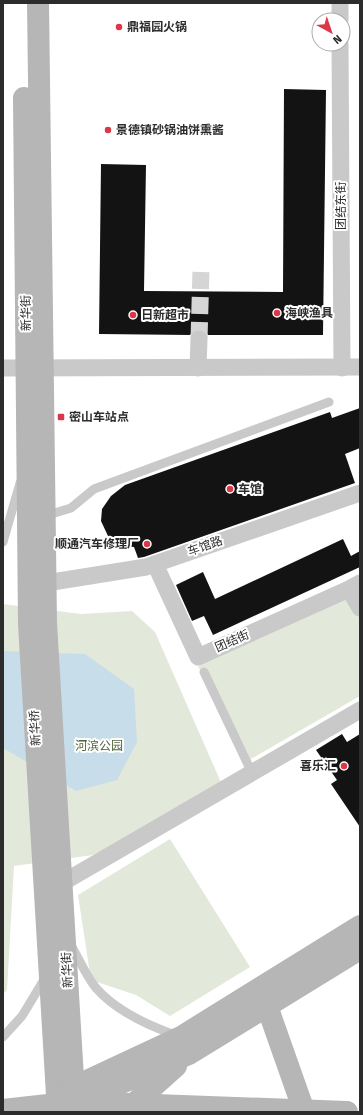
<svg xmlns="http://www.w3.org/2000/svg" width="363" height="1115" viewBox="0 0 363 1115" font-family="'Fira Sans','Noto Sans SC',sans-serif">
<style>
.green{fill:#e3e9da}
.water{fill:#c7dde9}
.building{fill:#131313}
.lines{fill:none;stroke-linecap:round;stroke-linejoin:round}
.street-tunnel{stroke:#d5d5d5;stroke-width:17;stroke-dasharray:17 8;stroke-linecap:butt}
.lane{stroke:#c9c9c9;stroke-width:9}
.street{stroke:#c9c9c9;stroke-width:17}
.secondary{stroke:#b6b6b6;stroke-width:22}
.poi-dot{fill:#db3748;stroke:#fff;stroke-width:1.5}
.labels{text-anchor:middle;stroke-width:4;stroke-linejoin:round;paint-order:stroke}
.poi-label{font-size:12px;font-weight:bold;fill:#2c2c2c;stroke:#fff;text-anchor:start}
.street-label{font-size:12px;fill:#2c2c2c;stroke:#fff}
.park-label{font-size:12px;fill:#51653d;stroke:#fff}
</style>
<rect width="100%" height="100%" fill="#fff"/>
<g class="green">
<polygon points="348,598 360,617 360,696 244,763 198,666"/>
<polygon points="3,604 81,614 132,611 155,632 227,796 93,855 14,866 7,990 3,994"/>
<polygon points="170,839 250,967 170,1016 136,995 91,980 78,895"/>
</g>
<polygon class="water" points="3,651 85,654 134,689 137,742 117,780 76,791 3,748"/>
<g class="building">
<polygon points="284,89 326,90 323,335 208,335 204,330 199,329 194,330 190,335 99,334 101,164 146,165 144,291 283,292"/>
<polygon points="360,408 360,448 345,454 355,483 144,557 138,558 134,547 119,546 108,536 101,521 102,509 111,496 125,485 330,412 332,418"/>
<polygon points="343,539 351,556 360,551 360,567 213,635 204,616 192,621 176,585 203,572 215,599"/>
<polygon points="342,734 347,742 360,734 360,827 331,784 337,780 316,750"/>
</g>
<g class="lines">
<polyline class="street-tunnel" points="199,339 201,270"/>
<g class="lane">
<polyline points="45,516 71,508 94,489 329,402"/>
<polyline points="3,542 20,483"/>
<polyline points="204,672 252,773"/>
<path d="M71 945C79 959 86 976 96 988 117 1012 149 1026 178 1036"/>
<polyline points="3,1037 22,1016 45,978"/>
</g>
<g class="street">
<polyline points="340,3 340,20"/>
<polyline points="340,44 342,368"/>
<polyline points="3,368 360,367"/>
<polyline points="198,368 199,339"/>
<polyline points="155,564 198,657 349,589 360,583"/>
<polyline points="46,583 146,567 360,493"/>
<polyline points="349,589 360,608"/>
<polyline points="62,883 360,710"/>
</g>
<g class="secondary">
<polyline points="38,3 46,623 75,1112"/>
<polyline points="24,98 29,624 58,1112"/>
<polyline points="267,1006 304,1111"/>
<polyline points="64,1097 74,1087 181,1037 360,926"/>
<polyline points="82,1100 189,1054 360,949"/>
<polyline points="3,1110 75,1102 347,1112"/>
<polyline points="127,1110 176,1066"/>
</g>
</g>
<g class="poi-dot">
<circle cx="119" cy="27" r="4"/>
<circle cx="108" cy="130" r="4"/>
<circle cx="277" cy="313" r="4"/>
<circle cx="133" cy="315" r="4"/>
<rect x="57" y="413" width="8" height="8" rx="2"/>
<circle cx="230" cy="489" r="4"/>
<circle cx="147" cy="544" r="4"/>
<circle cx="344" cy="766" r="4"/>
</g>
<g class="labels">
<g class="poi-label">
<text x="127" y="31">鼎福园火锅</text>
<text x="116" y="134">景德镇砂锅油饼熏酱</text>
<text x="285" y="317">海峡渔具</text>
<text x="141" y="319">日新超市</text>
<text x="69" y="421">密山车站点</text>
<text x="238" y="493">车馆</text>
<text x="139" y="548" text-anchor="end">顺通汽车修理厂</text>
<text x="336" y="770" text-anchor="end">喜乐汇</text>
</g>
<g class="street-label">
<text transform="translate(341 206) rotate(-90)" y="4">团结东街</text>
<text transform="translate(26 313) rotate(-91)" y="4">新华街</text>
<text transform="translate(205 546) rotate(-19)" y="4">车馆路</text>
<text transform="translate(232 641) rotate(-24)" y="4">团结街</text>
<text transform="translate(35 728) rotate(-93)" y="4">新华桥</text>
<text transform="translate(67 970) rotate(-93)" y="4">新华街</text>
</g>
<g class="park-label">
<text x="99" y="750">河滨公园</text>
</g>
</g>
<rect width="363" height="1115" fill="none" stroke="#2c2c2c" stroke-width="8"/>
<g transform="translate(331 32) rotate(140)"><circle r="19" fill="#ffffff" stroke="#ababab"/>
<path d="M0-3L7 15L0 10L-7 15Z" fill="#db3748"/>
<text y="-6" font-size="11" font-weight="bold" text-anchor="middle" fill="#2c2c2c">N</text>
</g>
</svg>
